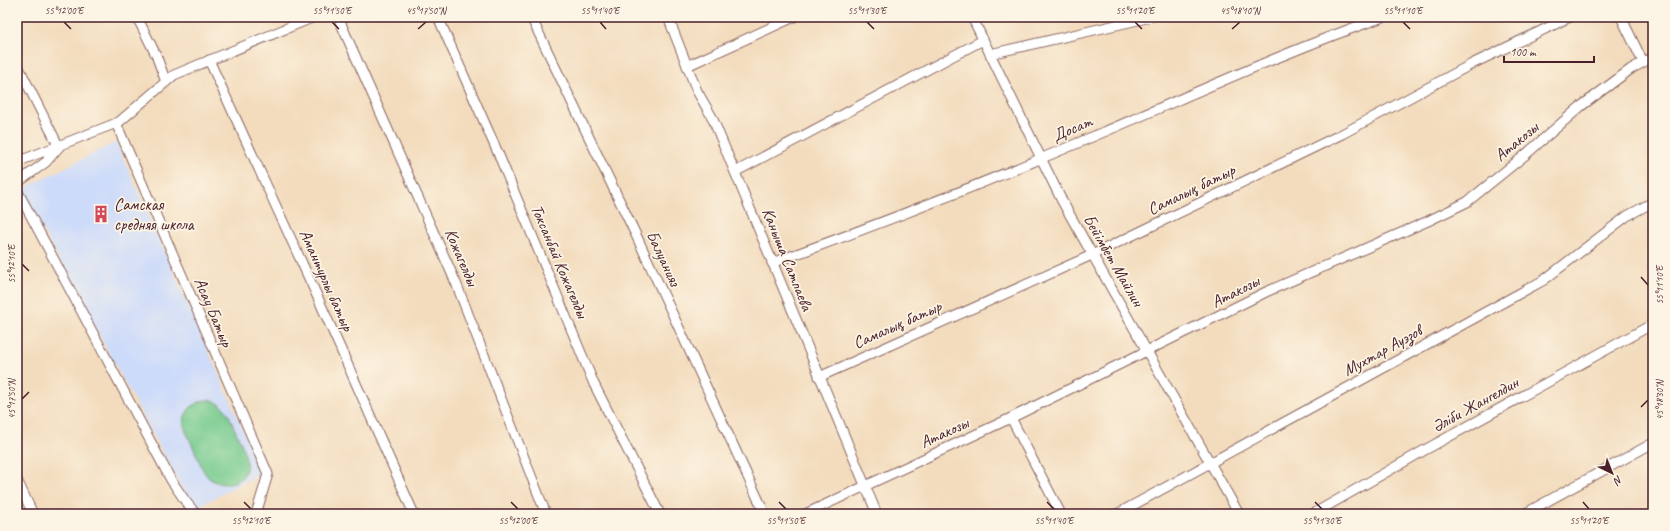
<svg xmlns="http://www.w3.org/2000/svg" width="1670" height="531" viewBox="0 0 1670 531" font-family="Caveat,sans-serif">
<style>
.built{fill:#cddbfa}
.green{fill:#75ca8e;stroke:#60745c}
.lines{fill:none;stroke-linecap:round;stroke-linejoin:round}
.minor-casing{stroke:#85615e;stroke-width:11}
.minor{stroke:#fff;stroke-width:9}
.ticks{fill:none;stroke:#4a1f2b;stroke-width:1.5}
.labels{text-anchor:middle;stroke-width:3.5;stroke-linejoin:round;paint-order:stroke}
.street-label{font-size:17px;fill:#4a1f2b;stroke:#fcf5e5}
.poi-label{font-size:17px;fill:#4a1f2b;stroke:#fcf5e5;text-anchor:start}
.neatline{fill:none;stroke:#4a1f2b;stroke-width:1.5}
.ticks-label{font-size:10px;text-anchor:middle;fill:#4a1f2b}
</style>
<rect width="100%" height="100%" fill="#fcf5e5"/>
<filter id="ink" filterUnits="userSpaceOnUse"><feTurbulence type="fractalNoise" baseFrequency=".025" numOctaves="2"/><feDisplacementMap in="SourceGraphic" scale="8" xChannelSelector="R" yChannelSelector="G"/><feConvolveMatrix kernelMatrix="1 2 1 2 8 2 1 2 1" color-interpolation-filters="sRGB"/></filter>
<filter id="wash" filterUnits="userSpaceOnUse"><feTurbulence type="fractalNoise" baseFrequency=".012" numOctaves="4" result="noise"/><feDisplacementMap in="SourceGraphic" scale="16" xChannelSelector="R" yChannelSelector="G"/><feGaussianBlur stdDeviation="0.9" result="paint"/><feColorMatrix in="noise" values="0 0 0 0 0 0 0 0 0 0 0 0 0 0 0 0 0 1.4 0 .05"/><feComposite in="paint" operator="in"/></filter>
<g filter="url(#wash)">
<rect width="100%" height="100%" fill="#f3dcbd"/>
<polygon class="built" points="116,142 262,473 193,509 21,190"/>
<path class="green" d="M211 400C216 402 221 404 224 408 229 413 232 423 235 430 243 447 260 480 226 484 220 484 214 482 209 478 203 473 200 462 196 454 193 446 188 437 185 429 180 412 196 399 211 400Z"/>
</g>
<g filter="url(#ink)">
<g class="lines">
<g class="minor-casing">
<g id="minor">
<polyline points="137,17 156,55 166,82"/>
<polyline points="338,17 456,283 546,514"/>
<polyline points="438,17 498,153 594,384 660,514"/>
<polyline points="531,17 636,235 765,514"/>
<polyline points="668,17 697,91 712,117 877,514"/>
<polyline points="972,17 1062,201 1239,514"/>
<polyline points="1621,17 1643,62"/>
<polyline points="990,54 1151,17"/>
<polyline points="209,60 318,298 414,514"/>
<polyline points="17,64 59,147 46,162 17,183"/>
<polyline points="687,66 794,17"/>
<polyline points="116,123 268,474 256,514"/>
<polyline points="17,162 119,122 174,75 314,17"/>
<polyline points="735,172 983,40"/>
<polyline points="17,190 171,480 186,502 196,514"/>
<path d="M772 263C880 224 987 182 1092 137 1189 96 1284 52 1383 17"/>
<polyline points="819,377 1092,255 1342,134 1472,64 1570,17"/>
<polyline points="1011,418 1061,514"/>
<polyline points="17,480 33,514"/>
<polyline points="805,514 1011,418 1266,292 1428,221 1467,202 1524,156 1580,107 1631,69 1653,57"/>
<polyline points="1117,514 1544,280 1627,216 1653,202"/>
<polyline points="1313,514 1423,451 1653,324"/>
<polyline points="1524,514 1653,443"/>
</g>
</g>
<use href="#minor" class="minor"/>
</g>
</g>
<path class="ticks" d="M64 22 71 29M332 22 339 29M600 22 606 29M867 22 874 29M1135 22 1142 29M1403 22 1410 29M418 29 426 22M1232 29 1240 22M22 264 29 271M1641 277 1648 285M22 399 29 392M1641 407 1648 400M244 502 251 509M511 502 518 509M779 502 786 509M1047 502 1054 509M1315 502 1322 509M1583 502 1589 509"/>
<defs>
<g id="building-bare" transform="scale(1.38)"><path d="M-4-6H4V6H1V3H-1V6H-4ZM-2.5-4.3h1.7v1.8h-1.7ZM.8-4.3h1.7v1.8H.8ZM-2.5-1h1.7V.8h-1.7ZM.8-1h1.7V.8H.8Z" fill="#d1495b" stroke="#fcf5e5" stroke-width="2.5" paint-order="stroke"/></g>
</defs>
<g fill-rule="evenodd">
<use href="#building-bare" x="101" y="214"/>
</g>
<g class="labels">
<g class="street-label">
<text transform="translate(1072 128) rotate(-23)" y="6">Досат</text>
<text transform="translate(1516 141) rotate(-40)" y="6">Атакозы</text>
<text transform="translate(1191 189) rotate(-26)" y="6">Самалық батыр</text>
<text transform="translate(462 257) rotate(67)" y="6">Кожагелды</text>
<text transform="translate(664 258) rotate(65)" y="6">Балуанияз</text>
<text transform="translate(788 259) rotate(68)" y="6">Каныша Сатпаева</text>
<text transform="translate(1114 260) rotate(60)" y="6">Бейімбет Майлин</text>
<text transform="translate(560 261) rotate(67)" y="6">Токсанбай Кожагелды</text>
<text transform="translate(327 280) rotate(66)" y="6">Амантурлы батыр</text>
<text transform="translate(1235 291) rotate(-27)" y="6">Атакозы</text>
<text transform="translate(214 312) rotate(67)" y="6">Асау Батыр</text>
<text transform="translate(897 324) rotate(-24)" y="6">Самалық батыр</text>
<text transform="translate(1382 350) rotate(-29)" y="6">Мухтар Ауэзов</text>
<text transform="translate(1475 404) rotate(-29)" y="6">Әліби Жангелдин</text>
<text transform="translate(944 432) rotate(-25)" y="6">Атакозы</text>
</g>
<g class="poi-label">
<text x="114" y="210">Самская<tspan x="114" dy="20">средняя школа</tspan></text>
</g>
</g>
<rect width="1670" height="531" fill="none" stroke="#fcf5e5" stroke-width="44"/>
<g transform="translate(1612 473) rotate(137)" stroke="#fcf5e5" stroke-width="3" paint-order="stroke">
<path d="M0-3L7 15L0 10L-7 15Z" fill="#4a1f2b"/>
<text y="-6" font-size="11" font-weight="bold" text-anchor="middle" fill="#4a1f2b">N</text>
</g>
<path d="M1504 56v6h90v-6" fill="none" stroke="#4a1f2b" stroke-width="2"/>
<text x="1510" y="56" font-size="12" fill="#4a1f2b" stroke="#fcf5e5" stroke-width="3" paint-order="stroke">100 m</text>
<rect x="22" y="22" width="1626" height="487" class="neatline"/>
<g class="ticks-label">
<text x="64" y="14">55°12'00"E</text>
<text x="332" y="14">55°11'50"E</text>
<text x="426" y="14">45°17'50"N</text>
<text x="600" y="14">55°11'40"E</text>
<text x="867" y="14">55°11'30"E</text>
<text x="1135" y="14">55°11'20"E</text>
<text x="1240" y="14">45°18'10"N</text>
<text x="1403" y="14">55°11'10"E</text>
<text transform="translate(11 264) rotate(-90)" y="4">55°12'10"E</text>
<text transform="translate(1659 285) rotate(-90)" y="4">55°11'10"E</text>
<text transform="translate(11 399) rotate(-90)" y="4">45°17'50"N</text>
<text transform="translate(1659 400) rotate(-90)" y="4">45°18'30"N</text>
<text x="251" y="524">55°12'10"E</text>
<text x="518" y="524">55°12'00"E</text>
<text x="786" y="524">55°11'50"E</text>
<text x="1054" y="524">55°11'40"E</text>
<text x="1322" y="524">55°11'30"E</text>
<text x="1589" y="524">55°11'20"E</text>
</g>
</svg>
